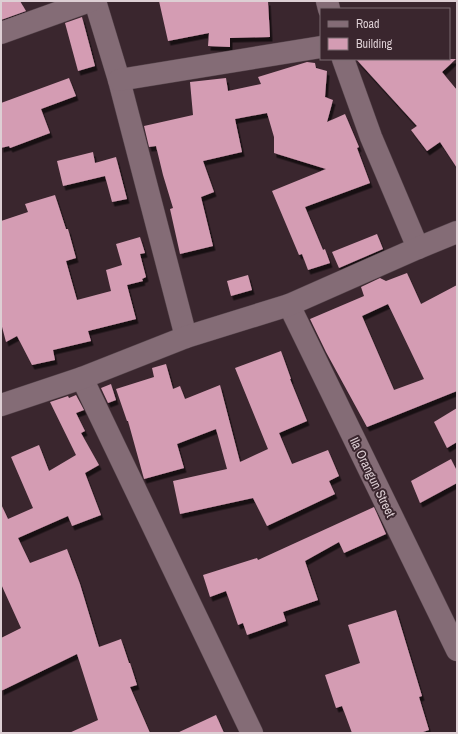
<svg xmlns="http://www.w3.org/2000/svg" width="458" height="734" viewBox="0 0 458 734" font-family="'Archivo Narrow',sans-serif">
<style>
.building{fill:#d49cb3;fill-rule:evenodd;filter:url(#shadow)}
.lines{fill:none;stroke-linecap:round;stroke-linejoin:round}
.minor-casing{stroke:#55444b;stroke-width:23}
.minor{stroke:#846c76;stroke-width:22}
.labels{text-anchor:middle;stroke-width:4;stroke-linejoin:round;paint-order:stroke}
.street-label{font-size:13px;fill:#ddcfd4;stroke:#3a262e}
</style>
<defs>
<filter id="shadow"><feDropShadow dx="2.5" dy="4.5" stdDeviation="0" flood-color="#0009"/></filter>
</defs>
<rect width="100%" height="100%" fill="#3a262e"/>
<g class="building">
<polygon points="1,1 20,1 26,11 1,20"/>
<polygon points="159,1 268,1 270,37 230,38 230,47 208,46 209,33 168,41"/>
<polygon points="82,17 95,66 78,71 65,23"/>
<polygon points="356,59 456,59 442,72 457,90 457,168 440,142 427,151 411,130 417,126"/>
<polygon points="307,62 315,63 316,68 327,71 325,97 333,100 327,122 345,114 359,147 357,148 370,183 305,207 323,250 325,249 330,263 308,270 302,254 299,255 272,191 326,169 274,153 274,137 267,113 235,119 242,152 203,161 214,192 201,197 213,246 180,254 170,209 173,208 163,175 156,146 149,147 144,126 193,115 190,82 226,78 228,91 261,84 258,77"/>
<polygon points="69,78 76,96 41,109 50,133 10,148 9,146 1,148 1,103"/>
<polygon points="93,152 95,163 116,157 127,199 112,202 105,176 63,186 57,161"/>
<polygon points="55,195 66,229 68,229 76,258 66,261 77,300 111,291 106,270 122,265 116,244 140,237 145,253 140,254 146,277 142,279 143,281 127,285 136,319 88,331 91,341 53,350 55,360 32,365 17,336 6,342 1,323 1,221 28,212 25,204"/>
<polygon points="377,234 383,249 339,268 332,252"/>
<path d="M407 273 421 304 457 285V391L367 427 326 352 310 319 364 296 361 287 380 278 386 281ZM388 304 424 379 394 390 362 316Z"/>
<polygon points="248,275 252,290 231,296 227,281"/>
<polygon points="281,351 291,379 290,379 307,421 279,433 292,464 328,450 339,476 329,481 335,494 267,526 253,498 180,514 173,481 227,469 216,429 177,444 184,468 144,479 128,421 127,421 116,389 154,377 152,368 166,364 173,389 180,386 185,399 220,385 240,462 268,449 235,368"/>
<polygon points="111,384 116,400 108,403 101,388"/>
<polygon points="76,395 84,410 76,413 85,431 81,433 99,465 85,473 101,515 72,526 68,516 18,538 30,563 67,549 80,584 99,647 121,639 129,663 130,663 137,685 130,687 150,733 69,733 98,720 77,654 1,691 1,638 21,628 1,584 1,504 8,519 33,508 11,457 39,445 49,471 76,455 50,402 68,396 69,398"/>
<polygon points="457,408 457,442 447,448 434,422"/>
<polygon points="451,459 457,471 457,483 420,503 411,481"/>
<polygon points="374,507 386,534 344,553 339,542 305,561 318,600 283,612 286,621 247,635 243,623 238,625 226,591 210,597 203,575 257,558 258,560"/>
<polygon points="396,610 422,696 419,697 429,730 420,733 352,733 342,706 336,708 325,675 360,663 348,625"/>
<polygon points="216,715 224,733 177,733"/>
</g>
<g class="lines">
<g class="minor-casing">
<g id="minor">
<polyline points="95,1 119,80 186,337"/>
<polyline points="327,1 329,9"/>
<polyline points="1,33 90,1"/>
<polyline points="343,59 371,137 418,248"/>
<polyline points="119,80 321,47"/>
<polyline points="289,305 457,650"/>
<polyline points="82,378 252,733"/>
<polyline points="1,405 82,378 186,337 289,305 418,248 457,232"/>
</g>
</g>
<use href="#minor" class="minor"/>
</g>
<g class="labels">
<g class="street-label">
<text transform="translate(373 477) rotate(64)" y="5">Ila Orangun Street</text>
</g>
</g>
<rect width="458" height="734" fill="none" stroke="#ddcfd4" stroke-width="4"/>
<rect x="320" y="8" width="130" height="52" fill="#3a262e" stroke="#7b6a70"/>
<rect x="328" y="21" width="20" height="6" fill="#846c76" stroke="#7b6a70"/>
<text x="356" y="28" font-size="12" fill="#ddcfd4">Road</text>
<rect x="328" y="38" width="20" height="12" fill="#d49cb3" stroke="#7b6a70"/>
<text x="356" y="48" font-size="12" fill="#ddcfd4">Building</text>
</svg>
